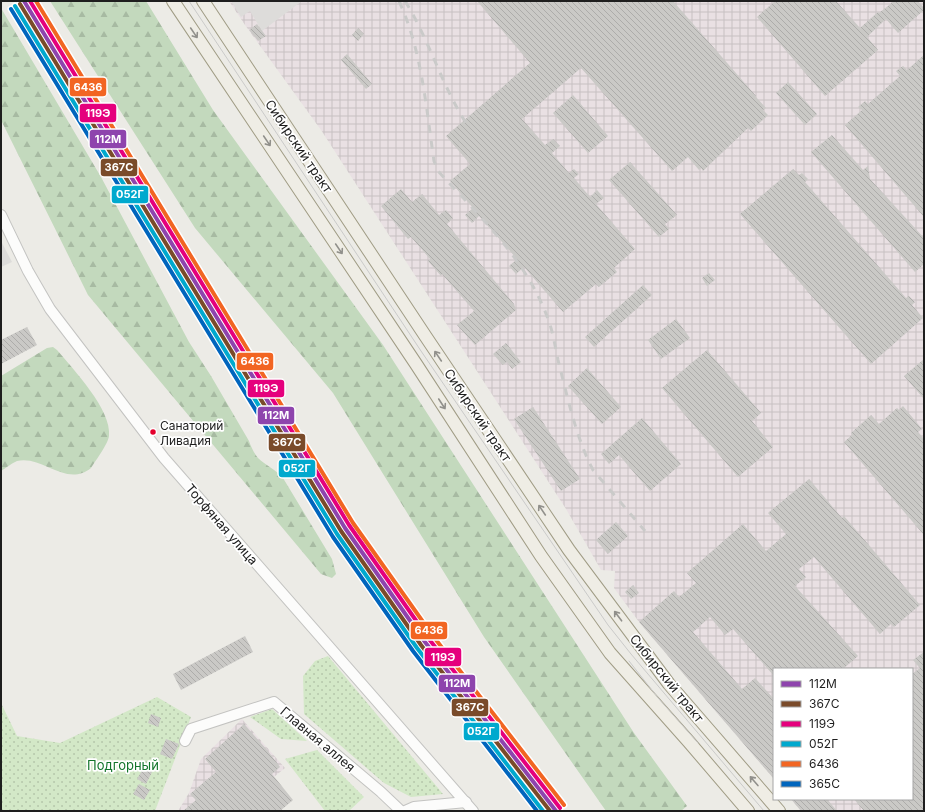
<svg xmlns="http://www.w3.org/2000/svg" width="925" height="812" viewBox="0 0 925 812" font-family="Inter,sans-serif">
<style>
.industrial{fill:url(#industrial-grid)}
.grass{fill:url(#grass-dots)}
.forest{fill:url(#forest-firs)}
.parking{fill:#dddcda}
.building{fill:url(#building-back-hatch)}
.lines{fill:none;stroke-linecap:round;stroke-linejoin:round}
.minor-casing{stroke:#c3c3c1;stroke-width:12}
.major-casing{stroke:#a09c85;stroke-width:14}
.minor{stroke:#fcfcfb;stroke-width:10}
.major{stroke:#efede5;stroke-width:12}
.tram{stroke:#cacac9;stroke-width:1}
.rail{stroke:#cacac9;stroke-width:3;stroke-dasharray:8 8;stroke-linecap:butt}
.rail-1-casing{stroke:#fff;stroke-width:7}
.rail-2-casing{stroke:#fff;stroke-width:7}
.rail-3-casing{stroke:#fff;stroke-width:7}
.rail-4-casing{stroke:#fff;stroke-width:7}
.rail-5-casing{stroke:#fff;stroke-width:7}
.rail-6-casing{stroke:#fff;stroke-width:7}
.rail-1{stroke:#8e44ad;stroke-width:4}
.rail-2{stroke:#7a4b2a;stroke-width:4}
.rail-3{stroke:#e5007d;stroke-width:4}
.rail-4{stroke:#00a9ce;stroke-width:4}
.rail-5{stroke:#f26522;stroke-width:4}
.rail-6{stroke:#0065bd;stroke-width:4}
.oneway{stroke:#91908b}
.bus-dot{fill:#e4002b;stroke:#fff;stroke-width:1.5}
.labels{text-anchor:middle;stroke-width:3.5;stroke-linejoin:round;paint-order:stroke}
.bus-label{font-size:12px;fill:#1e1e1e;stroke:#fff;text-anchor:start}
.street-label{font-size:13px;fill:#1e1e1e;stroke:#fff}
.park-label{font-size:13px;fill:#13752c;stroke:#fff}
.line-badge{stroke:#fff;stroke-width:1.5}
.badge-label{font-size:11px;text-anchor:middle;font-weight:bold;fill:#fff}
</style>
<defs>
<pattern id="industrial-grid" width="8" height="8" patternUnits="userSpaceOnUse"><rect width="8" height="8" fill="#e9e0e3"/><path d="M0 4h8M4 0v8" fill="none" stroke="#c7c0c2"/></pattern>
<pattern id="grass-dots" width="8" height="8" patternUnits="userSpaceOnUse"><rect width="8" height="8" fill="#d3e8c7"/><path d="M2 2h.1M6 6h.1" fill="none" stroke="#b5c7aa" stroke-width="1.8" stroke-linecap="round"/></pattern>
<pattern id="forest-firs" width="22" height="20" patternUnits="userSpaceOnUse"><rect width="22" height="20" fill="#c3d9bd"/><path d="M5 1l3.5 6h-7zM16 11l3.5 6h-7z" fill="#a7baa2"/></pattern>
<pattern id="building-back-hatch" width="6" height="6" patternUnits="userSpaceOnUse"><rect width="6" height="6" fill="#cac9c6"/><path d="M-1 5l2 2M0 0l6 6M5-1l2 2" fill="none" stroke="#adacaa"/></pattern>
</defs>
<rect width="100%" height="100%" fill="#ecebe6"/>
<g class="industrial">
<polygon points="229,1 924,1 924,811 801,811 791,799 912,799 912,669 774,669 774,779 639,622 614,588 615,571 601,570 566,509 321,130 245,25"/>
<polygon points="242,719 285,768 232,811 178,811 189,793 201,759"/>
</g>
<g class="grass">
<polygon points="328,656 443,794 411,797 384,783 304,714 303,676 315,661"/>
<polygon points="157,697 191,717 155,811 1,811 1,703 17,736 60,743"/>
<polygon points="272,709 307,741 281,739 250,717"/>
<polygon points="317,750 364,797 349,811 325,811 285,759"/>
</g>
<g class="forest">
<polygon points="50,1 146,1 213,110 383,345 634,733 687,806 681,811 606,811 484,637 333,393 195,228"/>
<path d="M1 8 101 177 189 342 211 376 249 441C251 447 254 453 258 458 265 465 275 469 283 478L332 559 336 574 332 578 321 574 88 295 1 120Z"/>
<path d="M53 347 57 350C73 369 112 410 109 436 108 444 96 460 91 468 66 488 43 455 17 461 12 463 6 468 1 471V376L47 348Z"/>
</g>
<g class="parking">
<polygon points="231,1 302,1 262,31 250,11 241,17"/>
<polygon points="1,241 12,262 1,267"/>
</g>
<g class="building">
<polygon points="477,1 673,1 756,96 756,97 766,108 763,110 768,115 751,131 748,128 703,171 701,168 699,170 688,157 672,171 581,68 522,119 545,145 553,139 560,146 552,153 569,173 574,169 579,174 574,178 590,197 597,190 604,198 596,204 635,249 614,268 617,272 599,287 596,284 563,312 524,267 516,274 509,266 517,259 479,216 472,223 465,215 473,208 450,181 470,164 446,136 530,63"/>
<polygon points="775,1 836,1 860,28 878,12 879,13 894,1 918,1 924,8 924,10 898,33 886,19 867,37 878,50 825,96 757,17"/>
<polygon points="257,24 266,36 258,41 249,30"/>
<polygon points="358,28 364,34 358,41 352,35"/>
<polygon points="347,54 372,84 366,89 341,60"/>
<polygon points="924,55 924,217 845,125 862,110 858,107 865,101 868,104 900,76 896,71 903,66 907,70"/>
<polygon points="788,82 817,114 805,125 776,93"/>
<polygon points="573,95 608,136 588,153 553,113"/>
<polygon points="832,135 863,170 868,166 870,179 924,238 924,264 915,272 811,152"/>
<polygon points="630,162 677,215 665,224 669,229 659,237 609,180"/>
<polygon points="793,169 799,175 802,173 808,179 805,182 906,298 909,296 915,302 912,305 923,318 871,364 740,214"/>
<polygon points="401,189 412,202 422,194 439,215 446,210 453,218 447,224 514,304 516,310 475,345 457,325 474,311 442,274 441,276 428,261 430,259 411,237 408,239 381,206"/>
<polygon points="709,273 715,280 707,286 702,278"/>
<polygon points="643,285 652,295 594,347 585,337"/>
<polygon points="676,319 690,338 661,359 648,340"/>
<polygon points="27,327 37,345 1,364 1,340"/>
<polygon points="506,343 521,362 512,369 507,362 503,365 493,354"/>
<polygon points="707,350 761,413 752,421 773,447 738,477 662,388"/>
<polygon points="924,359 924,399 904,376"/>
<polygon points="587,368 621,407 602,424 568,386"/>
<polygon points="903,406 922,429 918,432 924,439 924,535 844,442 852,435 851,433 871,415 879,424 897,408 899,410"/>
<polygon points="533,407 580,479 561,491 514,419"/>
<polygon points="642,418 681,464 650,491 619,455 609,464 601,454"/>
<polygon points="809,479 842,518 844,516 920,605 894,627 891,624 880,634 814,557 799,569 806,577 795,586 858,656 843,669 774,669 774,676 733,629 725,635 710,617 693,632 742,689 755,678 774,699 774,779 639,622 674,591 679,597 696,583 687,573 743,524 766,551 786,534 768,513"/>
<polygon points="616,522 628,536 608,554 596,540"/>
<polygon points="633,585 639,593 631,599 625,592"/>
<polygon points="245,636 253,652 181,690 173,674"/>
<polygon points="924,652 924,811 864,811 854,799 912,799 912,674 920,668 913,660"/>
<polygon points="151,714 161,718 158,727 148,723"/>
<polygon points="244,724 268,751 280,767 272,774 293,800 280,811 183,811 196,800 190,794 216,772 205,759"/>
<polygon points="166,739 179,744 172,759 160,754"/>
<polygon points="144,767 152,772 146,784 137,779"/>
<polygon points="139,784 150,790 144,800 133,794"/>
<polygon points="791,799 827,799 837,811 801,811"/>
</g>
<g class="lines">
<g class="minor-casing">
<g id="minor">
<polyline points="1,215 28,271 50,309 164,458 473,811"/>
<polyline points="185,741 191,729 274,702 381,792 401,811"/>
<polyline points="405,811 414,807 466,802"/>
</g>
</g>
<g class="major-casing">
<g id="major">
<polyline points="173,1 416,364 541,556 610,653 689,742 748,811"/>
<polyline points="203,1 426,337 569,550 669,684 779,811"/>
</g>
</g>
<use href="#minor" class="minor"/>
<use href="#major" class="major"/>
<g class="tram">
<polyline points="189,1 421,351 608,625 631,654 764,811"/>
<polyline points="629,661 659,699 698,743"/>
</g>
<g class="rail">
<path d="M399 1C422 51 426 107 434 161L438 171C479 216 527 260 548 319 553 332 555 346 558 360 567 395 576 438 593 470L645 531"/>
<path d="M405 1C430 41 442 87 468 126"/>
</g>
<g class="rail-1-casing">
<polyline id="rail-1" points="24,1 345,528 425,642 556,811"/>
</g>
<g class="rail-2-casing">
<polyline id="rail-2" points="20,4 341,531 421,645 550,811"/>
</g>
<g class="rail-3-casing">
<polyline id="rail-3" points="30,1 349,525 429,639 560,808"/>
</g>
<g class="rail-4-casing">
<polyline id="rail-4" points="15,6 337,534 417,648 543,811"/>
</g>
<g class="rail-5-casing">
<polyline id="rail-5" points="36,1 353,523 433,636 564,805"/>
</g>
<g class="rail-6-casing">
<polyline id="rail-6" points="11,9 333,537 413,651 537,811"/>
</g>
<use href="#rail-1" class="rail-1"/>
<use href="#rail-2" class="rail-2"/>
<use href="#rail-3" class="rail-3"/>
<use href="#rail-4" class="rail-4"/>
<use href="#rail-5" class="rail-5"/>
<use href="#rail-6" class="rail-6"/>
</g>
<defs><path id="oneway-shaft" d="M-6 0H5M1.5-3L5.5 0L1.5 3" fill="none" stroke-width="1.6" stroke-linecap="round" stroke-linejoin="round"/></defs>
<g class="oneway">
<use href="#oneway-shaft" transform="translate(194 33) rotate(56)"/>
<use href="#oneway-shaft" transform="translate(267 141) rotate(56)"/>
<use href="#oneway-shaft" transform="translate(339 249) rotate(56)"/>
<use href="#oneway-shaft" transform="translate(438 356) rotate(-124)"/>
<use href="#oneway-shaft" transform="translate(442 404) rotate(57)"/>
<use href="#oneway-shaft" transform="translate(542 510) rotate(-124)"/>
<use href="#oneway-shaft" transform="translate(618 616) rotate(-127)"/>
<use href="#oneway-shaft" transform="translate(754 781) rotate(-131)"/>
</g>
<circle class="bus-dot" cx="153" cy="432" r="3.5"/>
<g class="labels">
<g class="bus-label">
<text x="160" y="430">Санаторий<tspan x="160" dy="15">Ливадия</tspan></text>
</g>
<g class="street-label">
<text transform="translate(299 146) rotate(56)" y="5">Сибирский тракт</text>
<text transform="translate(478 415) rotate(56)" y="5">Сибирский тракт</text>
<text transform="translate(222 524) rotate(49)" y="5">Торфяная улица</text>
<text transform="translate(667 678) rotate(51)" y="5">Сибирский тракт</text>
<text transform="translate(318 739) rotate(40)" y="5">Главная аллея</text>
</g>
<g class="park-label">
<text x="123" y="770">Подгорный</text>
</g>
</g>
<g class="line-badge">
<rect x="69" y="77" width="38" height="20" rx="4" fill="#f26522"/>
<rect x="79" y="103" width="38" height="20" rx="4" fill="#e5007d"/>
<rect x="89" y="129" width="38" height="20" rx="4" fill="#8e44ad"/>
<rect x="100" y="158" width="38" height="19" rx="4" fill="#7a4b2a"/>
<rect x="111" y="185" width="38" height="19" rx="4" fill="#00a9ce"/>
<rect x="236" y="352" width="38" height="19" rx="4" fill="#f26522"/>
<rect x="247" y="379" width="38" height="19" rx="4" fill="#e5007d"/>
<rect x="257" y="406" width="38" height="19" rx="4" fill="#8e44ad"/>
<rect x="268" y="433" width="38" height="19" rx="4" fill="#7a4b2a"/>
<rect x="278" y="459" width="38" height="19" rx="4" fill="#00a9ce"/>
<rect x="410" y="621" width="38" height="19" rx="4" fill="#f26522"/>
<rect x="424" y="647" width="38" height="20" rx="4" fill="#e5007d"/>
<rect x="438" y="674" width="38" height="19" rx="4" fill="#8e44ad"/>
<rect x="451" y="698" width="38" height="19" rx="4" fill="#7a4b2a"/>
<rect x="463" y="722" width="37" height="19" rx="4" fill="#00a9ce"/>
</g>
<g class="badge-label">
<text x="88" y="91">6436</text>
<text x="98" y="117">119Э</text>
<text x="108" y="143">112М</text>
<text x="119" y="171">367С</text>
<text x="130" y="198">052Г</text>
<text x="255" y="365">6436</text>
<text x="266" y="392">119Э</text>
<text x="276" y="419">112М</text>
<text x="287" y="446">367С</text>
<text x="297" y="472">052Г</text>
<text x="429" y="634">6436</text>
<text x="443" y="661">119Э</text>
<text x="457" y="687">112М</text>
<text x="470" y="711">367С</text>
<text x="481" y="735">052Г</text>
</g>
<rect width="925" height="812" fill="none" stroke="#1e1e1e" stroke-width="4"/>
<rect x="773" y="668" width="140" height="132" fill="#ffffff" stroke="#a5a5a5"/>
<rect x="781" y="681" width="20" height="6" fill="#8e44ad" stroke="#a5a5a5"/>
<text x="809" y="688" font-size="12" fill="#1e1e1e">112М</text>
<rect x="781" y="701" width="20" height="6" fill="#7a4b2a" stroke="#a5a5a5"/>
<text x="809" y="708" font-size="12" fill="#1e1e1e">367С</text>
<rect x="781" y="721" width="20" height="6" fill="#e5007d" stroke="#a5a5a5"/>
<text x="809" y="728" font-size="12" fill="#1e1e1e">119Э</text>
<rect x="781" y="741" width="20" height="6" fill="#00a9ce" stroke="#a5a5a5"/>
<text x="809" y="748" font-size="12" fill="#1e1e1e">052Г</text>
<rect x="781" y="761" width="20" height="6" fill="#f26522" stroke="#a5a5a5"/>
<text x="809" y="768" font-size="12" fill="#1e1e1e">6436</text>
<rect x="781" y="781" width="20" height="6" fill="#0065bd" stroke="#a5a5a5"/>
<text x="809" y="788" font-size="12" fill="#1e1e1e">365С</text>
</svg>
